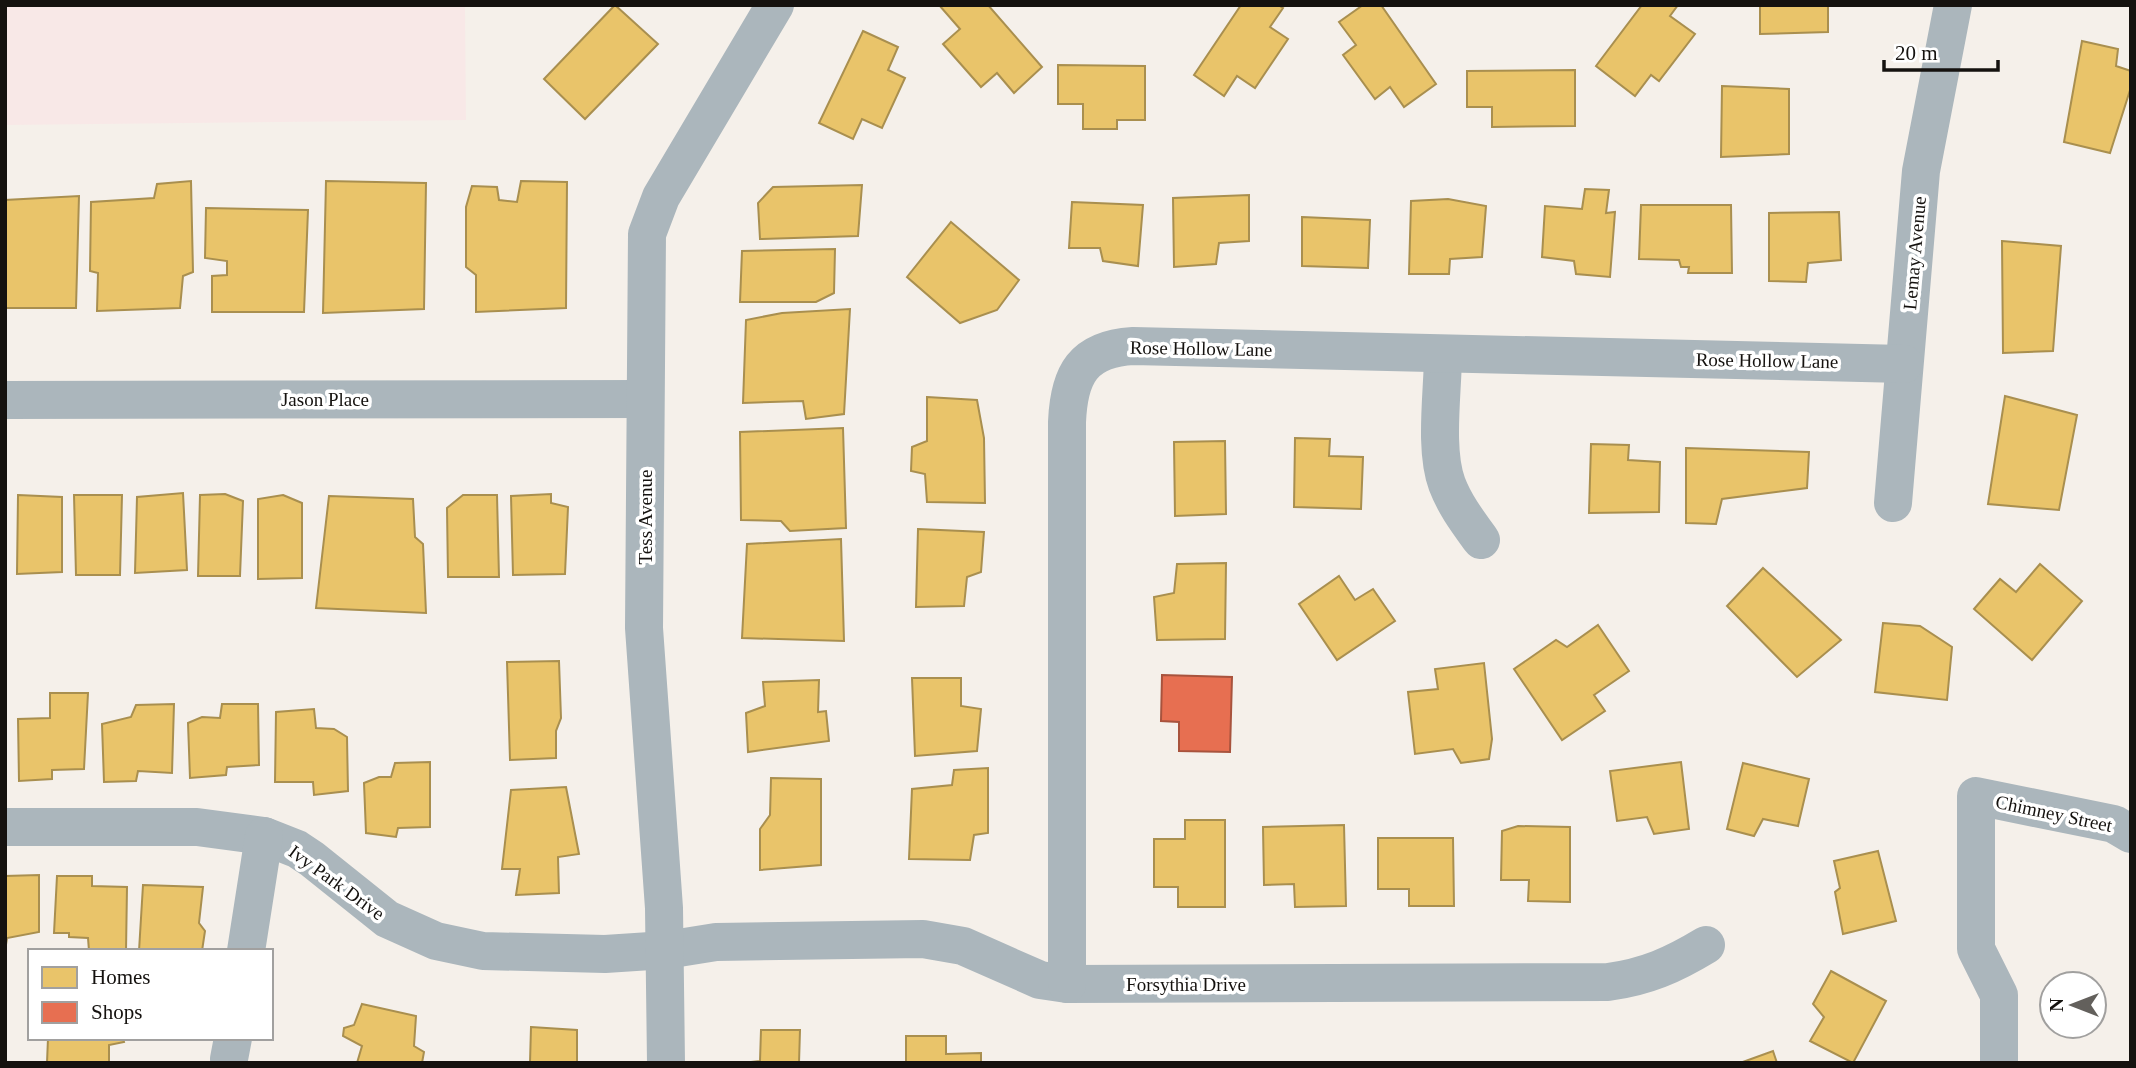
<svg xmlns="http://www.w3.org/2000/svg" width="2136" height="1068" viewBox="0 0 2136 1068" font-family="Georgia,serif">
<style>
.education{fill:#f8e8e7}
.homes{fill:#e9c46a;stroke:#a98f4f;stroke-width:2}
.shops{fill:#e76f51;stroke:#a8533d;stroke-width:2}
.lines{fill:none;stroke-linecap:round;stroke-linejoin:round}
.minor{stroke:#abb6bc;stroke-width:38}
.labels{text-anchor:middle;stroke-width:7;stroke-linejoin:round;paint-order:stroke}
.street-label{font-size:19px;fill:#15120f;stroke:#fff}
</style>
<rect width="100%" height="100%" fill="#f5f0ea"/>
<polygon class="education" points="5,5 465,5 466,120 5,125"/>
<g class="homes">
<polygon points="615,5 658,44 585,119 544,79"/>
<polygon points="939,5 988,5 1042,67 1014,93 997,73 981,87 943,44 960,29"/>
<polygon points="1241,5 1278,5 1283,8 1270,27 1288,39 1255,88 1237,76 1224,96 1194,75"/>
<polygon points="1363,5 1381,5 1436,84 1404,107 1390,87 1375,99 1343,55 1356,45 1339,22"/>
<polygon points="1642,5 1678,5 1670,16 1695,34 1659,81 1651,75 1635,96 1596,66"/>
<polygon points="1760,5 1828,5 1828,32 1760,34"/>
<polygon points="863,31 898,47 888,70 905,78 882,128 862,119 853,139 819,123"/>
<polygon points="2082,41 2118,49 2116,66 2131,71 2131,87 2110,153 2064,142"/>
<polygon points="1058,65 1145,66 1145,120 1117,120 1117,129 1083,129 1083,104 1058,104"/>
<polygon points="1575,70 1575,126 1492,127 1492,107 1467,107 1467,71"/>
<polygon points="1722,86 1789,89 1789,154 1721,157"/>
<polygon points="191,181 193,272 183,276 180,308 97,311 98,273 90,271 91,202 154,198 157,184"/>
<polygon points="326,181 426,183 424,309 323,313"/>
<polygon points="521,181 567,182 566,308 476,312 476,275 466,267 466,207 472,186 497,187 499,200 517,202"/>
<polygon points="862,185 858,236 760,239 758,203 773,187"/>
<polygon points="1585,189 1609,190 1606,213 1615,212 1610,277 1576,274 1574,261 1542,257 1545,206 1582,209"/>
<polygon points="1249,195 1249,241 1219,243 1216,264 1174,267 1173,198"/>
<polygon points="79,196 76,308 5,308 5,200"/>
<polygon points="1448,199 1486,206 1482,257 1450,259 1449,274 1409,274 1411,201"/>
<polygon points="1072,202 1143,205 1138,266 1103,261 1100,248 1069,248"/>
<polygon points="1641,205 1731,205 1732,273 1688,273 1689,267 1681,267 1679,260 1639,259"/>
<polygon points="206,208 308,210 304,312 212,312 212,276 227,275 227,261 205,258"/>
<polygon points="1839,212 1841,260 1808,263 1806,282 1769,281 1769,213"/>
<polygon points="1302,217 1370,220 1368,268 1302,266"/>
<polygon points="951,222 1019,280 997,310 960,323 907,277"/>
<polygon points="2002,241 2061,246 2053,351 2003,353"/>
<polygon points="835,249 834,293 816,302 740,302 742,251"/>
<polygon points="850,309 844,414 806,419 803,401 743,403 746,320 782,313"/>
<polygon points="2005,396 2077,415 2059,510 1988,504"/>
<polygon points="927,397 977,400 984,438 985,503 927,502 925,474 911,471 912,447 927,441"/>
<polygon points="843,428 846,528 790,531 781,521 741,520 740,432"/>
<polygon points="1295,438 1330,439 1329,456 1363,457 1361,509 1294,507"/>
<polygon points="1225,441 1226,514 1175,516 1174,442"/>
<polygon points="1591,444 1629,445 1628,460 1660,462 1659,512 1589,513"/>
<polygon points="1686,448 1809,452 1807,488 1722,499 1716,524 1686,523"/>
<polygon points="183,493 187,570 135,573 137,497"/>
<polygon points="225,494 243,501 240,576 198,576 200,495"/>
<polygon points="551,494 551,503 568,507 565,574 513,575 511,496"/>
<polygon points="18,495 62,497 62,572 17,574"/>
<polygon points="74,495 122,495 120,575 76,575"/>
<polygon points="283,495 302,503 302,578 258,579 258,499"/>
<polygon points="463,495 497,495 499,577 448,577 447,508"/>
<polygon points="329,496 413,499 415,537 423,544 426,613 316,608"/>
<polygon points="918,529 984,532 981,572 967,577 964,606 916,607"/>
<polygon points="841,539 844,641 742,638 747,544"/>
<polygon points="1226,563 1225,639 1157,640 1154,597 1174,593 1177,564"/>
<polygon points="2040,564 2082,601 2032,660 1974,609 2000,579 2016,592"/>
<polygon points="1763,568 1841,640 1797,677 1727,606"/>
<polygon points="1339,576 1355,600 1373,589 1395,621 1337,660 1299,604"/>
<polygon points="1883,623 1920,626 1952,647 1947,700 1875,692"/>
<polygon points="1598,625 1629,671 1594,695 1605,711 1562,740 1514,669 1556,640 1567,647"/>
<polygon points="559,661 561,718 556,731 556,758 510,760 507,662"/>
<polygon points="1484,663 1492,739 1489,759 1461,763 1453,749 1415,754 1408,692 1438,689 1435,669"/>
<polygon points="912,678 961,678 961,706 981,709 977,751 915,756"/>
<polygon points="819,680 818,712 826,711 829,741 748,752 746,713 765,706 763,682"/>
<polygon points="50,693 88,693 84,769 52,770 52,779 19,781 18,719 50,718"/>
<polygon points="174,704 172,773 138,771 136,781 104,782 102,724 131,717 136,705"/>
<polygon points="222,704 258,704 259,765 227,767 226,775 190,778 188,723 202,717 220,718"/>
<polygon points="314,709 316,728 334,729 347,737 348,791 314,795 313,782 275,782 276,712"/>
<polygon points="430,762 430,827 398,828 396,837 366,833 364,783 379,777 391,777 395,763"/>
<polygon points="1681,762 1689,829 1654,834 1647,817 1617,821 1610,771"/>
<polygon points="1743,763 1809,779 1798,826 1763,819 1754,836 1727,829"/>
<polygon points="988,768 988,833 974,835 970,860 909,859 912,789 952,785 954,770"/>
<polygon points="771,778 821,779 821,865 760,870 760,829 770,815"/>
<polygon points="566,787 579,854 558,857 559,893 516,895 520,869 502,869 511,790"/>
<polygon points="1185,820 1225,820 1225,907 1178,907 1178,887 1154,887 1154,839 1185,839"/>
<polygon points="1344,825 1346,906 1295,907 1294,884 1264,885 1263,827"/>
<polygon points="1518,826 1570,827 1570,902 1528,901 1529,880 1501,880 1502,831"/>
<polygon points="1378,838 1453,838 1454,906 1409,906 1409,889 1378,889"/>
<polygon points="1878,851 1896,921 1843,934 1835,892 1840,888 1834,861"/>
<polygon points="39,875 39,932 7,938 5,951 5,876"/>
<polygon points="57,876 92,876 92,886 127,887 126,951 89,951 88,938 69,937 69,933 54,933"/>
<polygon points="143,885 203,887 199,923 205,931 202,951 139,951"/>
<polygon points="1831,971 1886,1001 1853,1063 1810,1041 1824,1017 1813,1004"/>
<polygon points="362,1004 416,1016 414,1046 424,1052 422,1063 357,1063 362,1046 343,1036 344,1028 354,1025"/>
<polygon points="531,1027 577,1030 577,1063 530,1063"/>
<polygon points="761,1030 800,1030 799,1063 742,1063 760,1061"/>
<polygon points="906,1036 946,1036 946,1054 981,1053 981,1063 906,1063"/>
<polygon points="48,1038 123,1038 124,1042 109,1045 109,1063 47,1063"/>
<polygon points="1773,1051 1777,1063 1740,1063"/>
</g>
<polygon class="shops" points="1162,675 1232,677 1230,752 1179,751 1179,722 1161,721"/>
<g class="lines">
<g class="minor">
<path d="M1443 354C1443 391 1434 449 1447 484 1455 505 1468 522 1481 540"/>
<polyline points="5,400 645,399"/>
<polyline points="1893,503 1921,171 1953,5"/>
<path d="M5 827H197L264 836 297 849 312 859 387 919 436 941 483 951 605 954 666 950 716 942 923 939 963 946 1040 980 1067 984 1608 982C1646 977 1673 965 1706 945"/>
<polyline points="246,951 264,836"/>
<path d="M1067 984V422C1069 374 1083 349 1133 346L1904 364"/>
<polyline points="229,1059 233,1038"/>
<polyline points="666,1063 664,908 644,628 647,234 661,197 775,5"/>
<polyline points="1999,1063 1999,995 1976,949 1976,796 2114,824 2131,834"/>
</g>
</g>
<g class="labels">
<g class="street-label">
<text transform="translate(1914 253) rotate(-85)" y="7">Lemay Avenue</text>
<text transform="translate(1201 348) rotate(1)" y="7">Rose Hollow Lane</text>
<text transform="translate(1767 360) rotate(1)" y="7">Rose Hollow Lane</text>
<text x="325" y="406">Jason Place</text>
<text transform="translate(645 517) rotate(-90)" y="7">Tess Avenue</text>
<text transform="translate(2054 813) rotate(12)" y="7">Chimney Street</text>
<text transform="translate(337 882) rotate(36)" y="7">Ivy Park Drive</text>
<text x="1186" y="991">Forsythia Drive</text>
</g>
</g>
<rect width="2136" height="1068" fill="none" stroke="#15120f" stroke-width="14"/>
<rect x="28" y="949" width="245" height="91" fill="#ffffff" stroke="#a1a09f" stroke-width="2"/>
<rect x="42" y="967" width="35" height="21" fill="#e9c46a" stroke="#a1a09f" stroke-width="2"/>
<text x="91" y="984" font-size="21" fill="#15120f">Homes</text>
<rect x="42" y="1002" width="35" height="21" fill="#e76f51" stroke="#a1a09f" stroke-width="2"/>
<text x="91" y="1019" font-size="21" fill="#15120f">Shops</text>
<g transform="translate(2073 1005) rotate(270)"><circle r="33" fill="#ffffff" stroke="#a1a09f" stroke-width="2"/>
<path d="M0-5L12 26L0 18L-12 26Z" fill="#63605c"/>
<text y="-10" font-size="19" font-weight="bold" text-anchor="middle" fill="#15120f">N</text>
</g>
<path d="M1884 60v10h114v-10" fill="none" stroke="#15120f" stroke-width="3.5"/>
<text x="1895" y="60" font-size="21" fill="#15120f" stroke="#ffffff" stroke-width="5" paint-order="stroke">20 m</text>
</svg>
